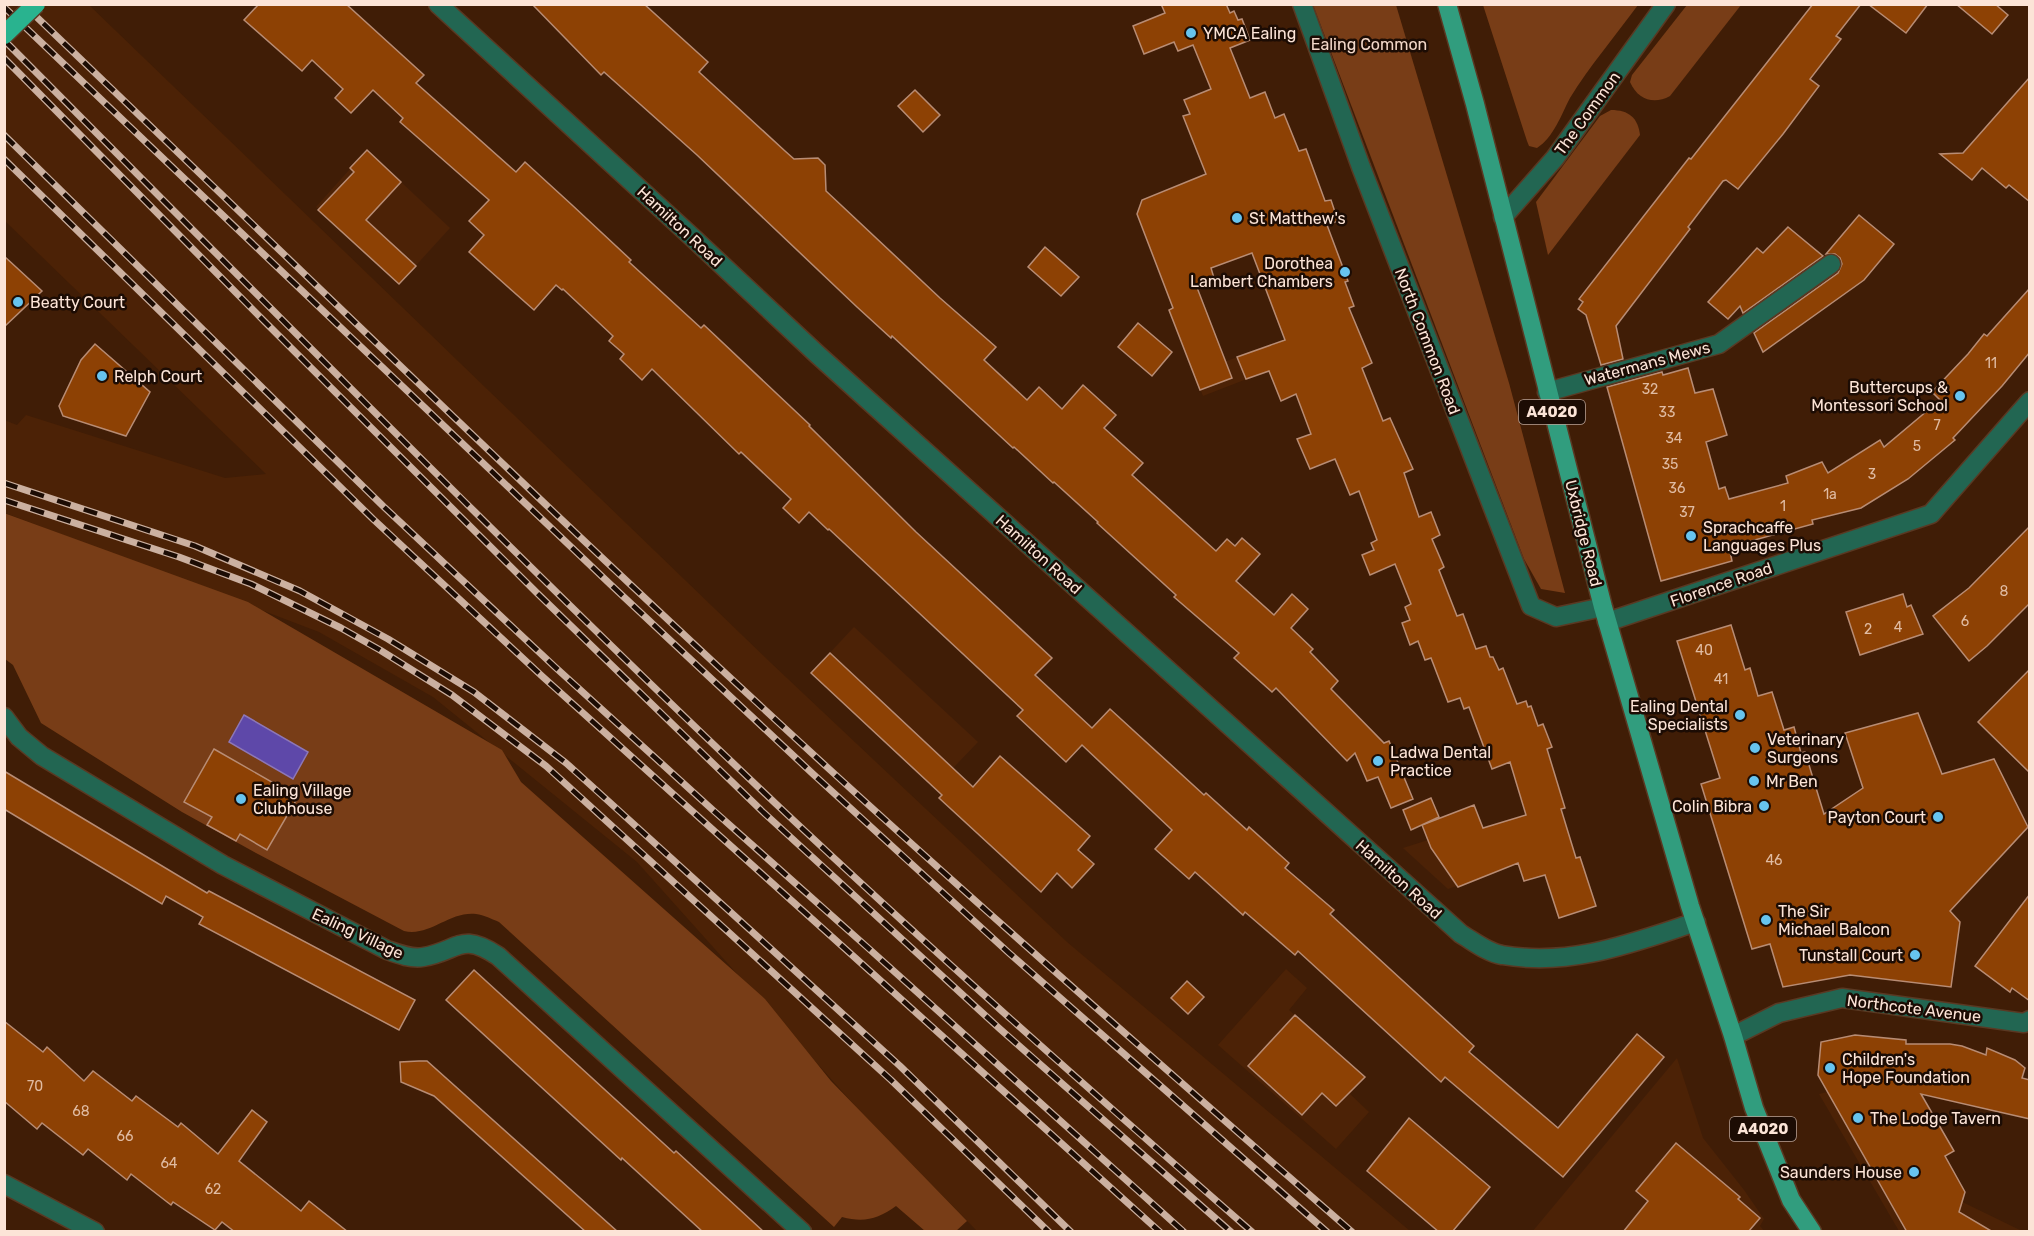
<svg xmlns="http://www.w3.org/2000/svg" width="2034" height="1236" viewBox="0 0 2034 1236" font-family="Rubik,sans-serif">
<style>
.built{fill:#4c2206}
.green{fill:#783d17}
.water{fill:#5e48a9;stroke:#8d77b7;stroke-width:1.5}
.building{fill:#8d4104;stroke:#b88c74;stroke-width:1.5}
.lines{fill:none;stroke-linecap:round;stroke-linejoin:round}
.minor-casing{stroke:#5a3923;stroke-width:21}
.major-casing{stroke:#5a3923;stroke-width:21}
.minor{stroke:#226652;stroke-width:18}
.major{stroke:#319d7e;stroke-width:18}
.rail-casing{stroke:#cbb0a0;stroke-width:7}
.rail{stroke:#1c0c04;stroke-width:4.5;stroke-dasharray:14;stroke-linecap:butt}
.highway-bridge-casing{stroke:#5a3923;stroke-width:21;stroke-linecap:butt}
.highway-bridge{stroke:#29b38f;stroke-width:18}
.poi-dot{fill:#67c4ef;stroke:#1c0c04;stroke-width:2}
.labels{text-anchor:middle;stroke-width:5;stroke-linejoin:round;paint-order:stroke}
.number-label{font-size:14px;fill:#e0bba2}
.shield{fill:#1c0c04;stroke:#b9a398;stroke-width:1.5}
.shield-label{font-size:15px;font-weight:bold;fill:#fce4d7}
.poi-label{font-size:16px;fill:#fce4d7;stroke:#1c0c04;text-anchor:start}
.park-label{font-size:16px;fill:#f3d8c9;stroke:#1c0c04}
.street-label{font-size:16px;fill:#fce4d7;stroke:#1c0c04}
</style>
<rect width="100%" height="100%" fill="#401d06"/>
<g class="built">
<polygon points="5,5 89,5 771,663 1067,942 1410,1231 977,1231 865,1117 637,862 433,697 319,632 5,513 4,420 17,425 26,415 225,478 266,474 5,221"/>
<polygon points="367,150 450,228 399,284 316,207"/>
<polygon points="1262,348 1270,370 1203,396 1194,373"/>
<polygon points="854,627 978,742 934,788 811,673"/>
<polygon points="1474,805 1500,871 1448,889 1403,848 1428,840 1422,825"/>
<polygon points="1286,969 1307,988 1289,1010 1365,1077 1350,1094 1369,1112 1336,1149 1218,1045"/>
<polygon points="1677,1058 1703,1138 1744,1190 1764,1219 1760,1226 1764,1231 1532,1232"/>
<polygon points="1859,1084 1946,1194 2022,1231 1899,1231 1819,1094"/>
</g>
<g class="green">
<polygon points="1313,5 1396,5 1509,383 1565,593 1541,589 1524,559"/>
<path d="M1483 5V4L1638 5C1616 35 1589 67 1570 98 1561 115 1554 137 1537 148L1529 146 1527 141Z"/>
<path d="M1687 5H1741L1670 96C1654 105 1638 100 1630 82L1632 75Z"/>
<path d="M1611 110C1629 110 1638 118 1640 135L1548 255 1536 202 1600 116Z"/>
<path d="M4 513 248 602 502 750 521 782 765 999 831 1081 967 1221 956 1231H925L896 1206C878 1219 864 1223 842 1217L834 1227 499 922C492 919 484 915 476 914 449 911 430 937 404 931L256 853 182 812 41 723 13 665 5 659Z"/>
</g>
<polygon class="water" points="244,715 308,752 293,779 229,742"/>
<g class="building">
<polygon points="259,4 346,4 424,75 416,83 516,172 525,162 572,205 631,260 629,262 701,328 704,325 810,425 809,426 916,532 1052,658 1035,675 1092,728 1110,709 1204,795 1206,793 1247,830 1249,827 1289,863 1285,868 1334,910 1330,914 1474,1046 1469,1052 1558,1128 1637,1034 1664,1057 1563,1177 1445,1077 1441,1082 1298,951 1295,955 1245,912 1243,915 1195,872 1189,879 1155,849 1172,830 1082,745 1066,762 1017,716 1023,710 829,529 828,530 809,512 799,523 783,508 791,499 741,452 739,454 652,369 642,380 620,359 624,354 609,341 613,336 563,289 562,290 556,285 534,310 489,270 469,252 484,235 469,221 489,200 400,122 403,118 373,90 351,113 335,98 343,89 312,60 302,71 244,20"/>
<polygon points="532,4 644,4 708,62 699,72 785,151 794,159 818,158 825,165 826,191 940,298 996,347 984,360 1027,400 1039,387 1062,409 1083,385 1116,415 1104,428 1143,463 1132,475 1216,551 1227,539 1235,546 1242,538 1260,554 1236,581 1274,615 1292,594 1308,609 1291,628 1313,649 1310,652 1338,681 1331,689 1384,743 1389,741 1413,799 1391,808 1378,777 1367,781 1355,753 1347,761 1276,688 1272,692 1234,658 1239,653 1174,597 1176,595 1097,523 1098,522 1054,482 1053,483 1014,447 1013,448 892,336 891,338 857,307 697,155 604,72 601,75"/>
<polygon points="1161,4 1226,4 1230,13 1234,11 1238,20 1242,19 1250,40 1230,48 1250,98 1265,92 1275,118 1284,114 1299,151 1306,149 1325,201 1331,200 1338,221 1327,225 1348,281 1345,282 1354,306 1349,308 1372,363 1362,368 1383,421 1390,418 1413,469 1404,473 1419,517 1431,512 1440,535 1432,539 1444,567 1439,570 1457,616 1463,614 1476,649 1486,646 1490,657 1493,657 1499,670 1503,668 1517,704 1526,701 1528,707 1531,706 1538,726 1543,724 1552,747 1547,749 1565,808 1561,809 1576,858 1580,857 1596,906 1559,918 1545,875 1524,881 1518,863 1458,887 1431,848 1422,825 1474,805 1483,828 1526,815 1510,762 1492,769 1469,707 1464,709 1460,698 1448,702 1431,658 1425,660 1418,641 1410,645 1402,623 1410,620 1405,607 1411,604 1395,564 1370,575 1362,555 1374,550 1371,543 1377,540 1359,491 1350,495 1335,459 1310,469 1297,439 1311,434 1296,394 1281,401 1269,371 1246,379 1237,357 1285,340 1252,253 1211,268 1214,278 1196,285 1232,378 1200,390 1169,310 1173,308 1137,214 1142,200 1206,174 1183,116 1190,114 1184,100 1211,89 1193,45 1178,51 1174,42 1144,54 1133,26 1165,13"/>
<polygon points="1813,4 1861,4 1836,36 1841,39 1810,79 1819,86 1783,134 1738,189 1726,180 1723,181 1688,227 1690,229 1616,326 1623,359 1601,365 1586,315 1578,309 1583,302 1579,299 1689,158 1691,159"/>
<polygon points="1868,4 1928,4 1906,33"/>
<polygon points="1956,4 1995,4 2008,15 1992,34"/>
<polygon points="2030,77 2030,202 2009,185 2006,188 1982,168 1972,180 1940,154 1963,153"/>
<polygon points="915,90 940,115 923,132 898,106"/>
<polygon points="367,150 401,182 366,220 416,266 399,284 318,210 354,172 350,168"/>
<polygon points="1859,215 1894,244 1864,280 1763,352 1754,333 1838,273 1842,264 1840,258 1835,254 1826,254"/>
<polygon points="1788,227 1823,256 1743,313 1740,306 1728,319 1708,302 1757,248 1763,253"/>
<polygon points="1045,247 1079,277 1061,296 1028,267"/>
<polygon points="4,256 42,291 4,327"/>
<polygon points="2030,288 2030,352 2002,386 1953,438 1955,440 1908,479 1861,508 1812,520 1813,524 1729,547 1732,561 1661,581 1607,387 1662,372 1663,375 1688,368 1695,393 1713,389 1727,435 1706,442 1719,489 1725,487 1729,499 1788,483 1786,476 1822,462 1828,473 1880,440 1884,447 1940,400 1932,392 1968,354 1984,334 1987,336"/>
<polygon points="1138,323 1172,352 1152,376 1118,347"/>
<polygon points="95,344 150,392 126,436 63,416 59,406 81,360"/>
<polygon points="2030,526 2030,603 1987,646 1969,661 1933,616 1969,588"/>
<polygon points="1903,594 1907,607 1911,605 1923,634 1860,655 1846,612"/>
<polygon points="1731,625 1745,670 1750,668 1758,696 1772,692 1784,730 1794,727 1801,753 1805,752 1824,814 1863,788 1845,733 1918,713 1942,774 1994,759 2028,827 1950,911 1960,922 1951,987 1850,975 1783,987 1770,944 1752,949 1701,784 1720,778 1677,641"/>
<polygon points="830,653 973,787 1000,756 1090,836 1078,850 1094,864 1072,888 1057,873 1041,892 939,798 942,795 811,673"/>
<polygon points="2030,669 2030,773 1978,722"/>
<polygon points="214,749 298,797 267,850 240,834 236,841 207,825 212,817 184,802"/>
<polygon points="4,771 207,893 209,891 415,1000 399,1030 199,924 203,917 166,896 162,904 4,809"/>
<polygon points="1431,798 1439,817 1411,830 1403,810"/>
<polygon points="2030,894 2030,1001 2012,988 2010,992 1975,966"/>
<polygon points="474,970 674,1153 676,1151 764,1232 703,1232 622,1158 621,1160 446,1000"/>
<polygon points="1187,981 1204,997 1188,1014 1171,998"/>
<polygon points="1295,1015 1365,1077 1336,1106 1322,1093 1302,1115 1248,1066"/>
<polygon points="4,1021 43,1052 47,1047 84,1081 93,1071 132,1101 136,1096 178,1127 181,1123 218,1154 252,1110 267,1122 239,1161 301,1211 309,1201 348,1232 235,1232 222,1222 215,1230 173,1202 171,1205 131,1174 127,1180 88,1149 83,1155 42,1123 37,1129 4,1101"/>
<polygon points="1855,1035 1906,1040 1906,1044 1950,1044 1962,1046 1986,1055 1987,1048 2015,1060 2025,1068 2022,1078 2030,1080 2030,1119 1921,1094 1954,1151 1945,1156 1965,1192 1959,1212 1993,1232 1907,1232 1818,1075 1821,1042"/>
<polygon points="419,1061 427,1061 618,1232 586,1232 434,1096 401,1082 400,1062"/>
<polygon points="1409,1118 1490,1187 1452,1232 1439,1232 1367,1171"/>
<polygon points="1676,1143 1740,1197 1738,1199 1760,1218 1748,1232 1623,1232 1648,1201 1636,1191"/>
</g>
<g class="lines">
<g class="minor-casing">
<g id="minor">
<path d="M438 4 692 237 818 355 1461 934C1473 941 1488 953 1502 955 1571 967 1632 943 1696 922"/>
<polyline points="1302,4 1361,167 1531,606 1556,617 1603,607"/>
<polyline points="1503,217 1555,158 1666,4"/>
<polyline points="1547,392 1719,344 1831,264"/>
<polyline points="1607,622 1931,514 2030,401"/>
<path d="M4 717 19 737 42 756 223 865 387 950C398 954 411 959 423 957 459 951 460 931 498 956L802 1232"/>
<polyline points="1733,1036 1779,1013 1842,998 2024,1023 2030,1020"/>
<polyline points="4,1184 95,1232"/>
</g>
</g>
<g class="major-casing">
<polyline id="major" points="1447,4 1475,104 1603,607 1690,906 1733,1036 1754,1108 1791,1200 1812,1232"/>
</g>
<use href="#minor" class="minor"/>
<use href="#major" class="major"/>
<g class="rail-casing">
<g id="rail">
<path d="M23 4C291 260 555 518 828 768 1000 925 1176 1078 1352 1232"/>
<polyline points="4,7 610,584 813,774 1009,953 1327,1232"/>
<path d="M4 40C259 296 512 554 775 803 931 950 1091 1091 1252 1232"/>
<polyline points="4,58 265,322 537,593 763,812 1000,1029 1231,1232"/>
<polyline points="4,135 384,507 555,667 715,812 867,947 1184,1232"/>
<polyline points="4,159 373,519 543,677 1160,1232"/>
<polyline points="4,483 195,546 300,591 388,639 474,692 566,763 606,799 900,1066 1071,1232"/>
<polyline points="4,500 179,557 251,584 341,628 380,650 452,695 546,766 891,1080 1049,1232"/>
</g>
</g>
<use href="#rail" class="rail"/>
<g class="highway-bridge-casing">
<polyline id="highway-bridge" points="4,35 36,4"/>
</g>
<use href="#highway-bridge" class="highway-bridge"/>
</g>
<g class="poi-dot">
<circle cx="1191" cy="33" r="6"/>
<circle cx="1237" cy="218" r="6"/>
<circle cx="1345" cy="272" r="6"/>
<circle cx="18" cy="302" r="6"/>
<circle cx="102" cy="376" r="6"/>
<circle cx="1960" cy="396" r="6"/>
<circle cx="1691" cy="536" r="6"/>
<circle cx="1740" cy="715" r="6"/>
<circle cx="1755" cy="748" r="6"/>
<circle cx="1378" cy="761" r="6"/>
<circle cx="1754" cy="781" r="6"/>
<circle cx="241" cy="799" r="6"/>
<circle cx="1764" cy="806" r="6"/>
<circle cx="1938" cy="817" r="6"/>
<circle cx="1766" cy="920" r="6"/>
<circle cx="1915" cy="955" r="6"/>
<circle cx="1830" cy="1068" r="6"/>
<circle cx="1858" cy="1118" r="6"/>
<circle cx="1914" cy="1172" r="6"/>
</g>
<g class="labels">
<g class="number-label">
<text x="1991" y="368">11</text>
<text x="1650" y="394">32</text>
<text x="1667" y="417">33</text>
<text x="1937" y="430">7</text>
<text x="1674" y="443">34</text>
<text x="1917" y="451">5</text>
<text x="1670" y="469">35</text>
<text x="1872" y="479">3</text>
<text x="1677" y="493">36</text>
<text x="1830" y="499">1a</text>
<text x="1783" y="511">1</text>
<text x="1687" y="517">37</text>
<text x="2004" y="596">8</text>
<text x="1965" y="626">6</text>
<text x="1898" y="632">4</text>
<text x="1868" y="634">2</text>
<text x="1704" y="655">40</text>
<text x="1721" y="684">41</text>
<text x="1774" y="865">46</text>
<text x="35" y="1091">70</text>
<text x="81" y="1116">68</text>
<text x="125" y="1141">66</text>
<text x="169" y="1168">64</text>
<text x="213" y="1194">62</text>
</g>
<g class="shield">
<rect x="1519" y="400" width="66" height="24" rx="4.5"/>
<rect x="1730" y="1117" width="66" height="24" rx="4.5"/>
</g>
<g class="shield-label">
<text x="1552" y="417">A4020</text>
<text x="1763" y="1134">A4020</text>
</g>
<g class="poi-label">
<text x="1203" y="39">YMCA Ealing</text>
<text x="1249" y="224">St Matthew's</text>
<text x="1333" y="269" text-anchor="end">Dorothea<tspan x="1333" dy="18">Lambert Chambers</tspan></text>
<text x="30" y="308">Beatty Court</text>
<text x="114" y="382">Relph Court</text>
<text x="1948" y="393" text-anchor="end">Buttercups &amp;<tspan x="1948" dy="18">Montessori School</tspan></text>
<text x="1703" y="533">Sprachcaffe<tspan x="1703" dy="18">Languages Plus</tspan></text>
<text x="1728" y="712" text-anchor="end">Ealing Dental<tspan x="1728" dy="18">Specialists</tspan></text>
<text x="1767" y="745">Veterinary<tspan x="1767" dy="18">Surgeons</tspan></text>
<text x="1390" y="758">Ladwa Dental<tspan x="1390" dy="18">Practice</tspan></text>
<text x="1766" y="787">Mr Ben</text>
<text x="253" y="796">Ealing Village<tspan x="253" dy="18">Clubhouse</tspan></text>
<text x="1752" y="812" text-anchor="end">Colin Bibra</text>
<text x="1926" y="823" text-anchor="end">Payton Court</text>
<text x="1778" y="917">The Sir<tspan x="1778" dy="18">Michael Balcon</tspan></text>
<text x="1903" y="961" text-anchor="end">Tunstall Court</text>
<text x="1842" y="1065">Children's<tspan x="1842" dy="18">Hope Foundation</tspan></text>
<text x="1870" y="1124">The Lodge Tavern</text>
<text x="1902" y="1178" text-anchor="end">Saunders House</text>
</g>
<g class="park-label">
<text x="1369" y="50">Ealing Common</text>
</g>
<g class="street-label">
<text transform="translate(1587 113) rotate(-54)" y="6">The Common</text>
<text transform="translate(680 226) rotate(43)" y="6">Hamilton Road</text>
<text transform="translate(1428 341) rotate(69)" y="6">North Common Road</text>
<text transform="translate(1647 363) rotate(-15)" y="6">Watermans Mews</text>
<text transform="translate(1584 533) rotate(76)" y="6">Uxbridge Road</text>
<text transform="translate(1039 554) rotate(42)" y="6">Hamilton Road</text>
<text transform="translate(1721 584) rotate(-19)" y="6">Florence Road</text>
<text transform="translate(1399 879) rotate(42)" y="6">Hamilton Road</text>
<text transform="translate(358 933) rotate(25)" y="6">Ealing Village</text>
<text transform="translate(1914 1008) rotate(7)" y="6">Northcote Avenue</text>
</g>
</g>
<rect width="2034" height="1236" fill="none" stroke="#fce4d7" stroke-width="12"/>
</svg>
